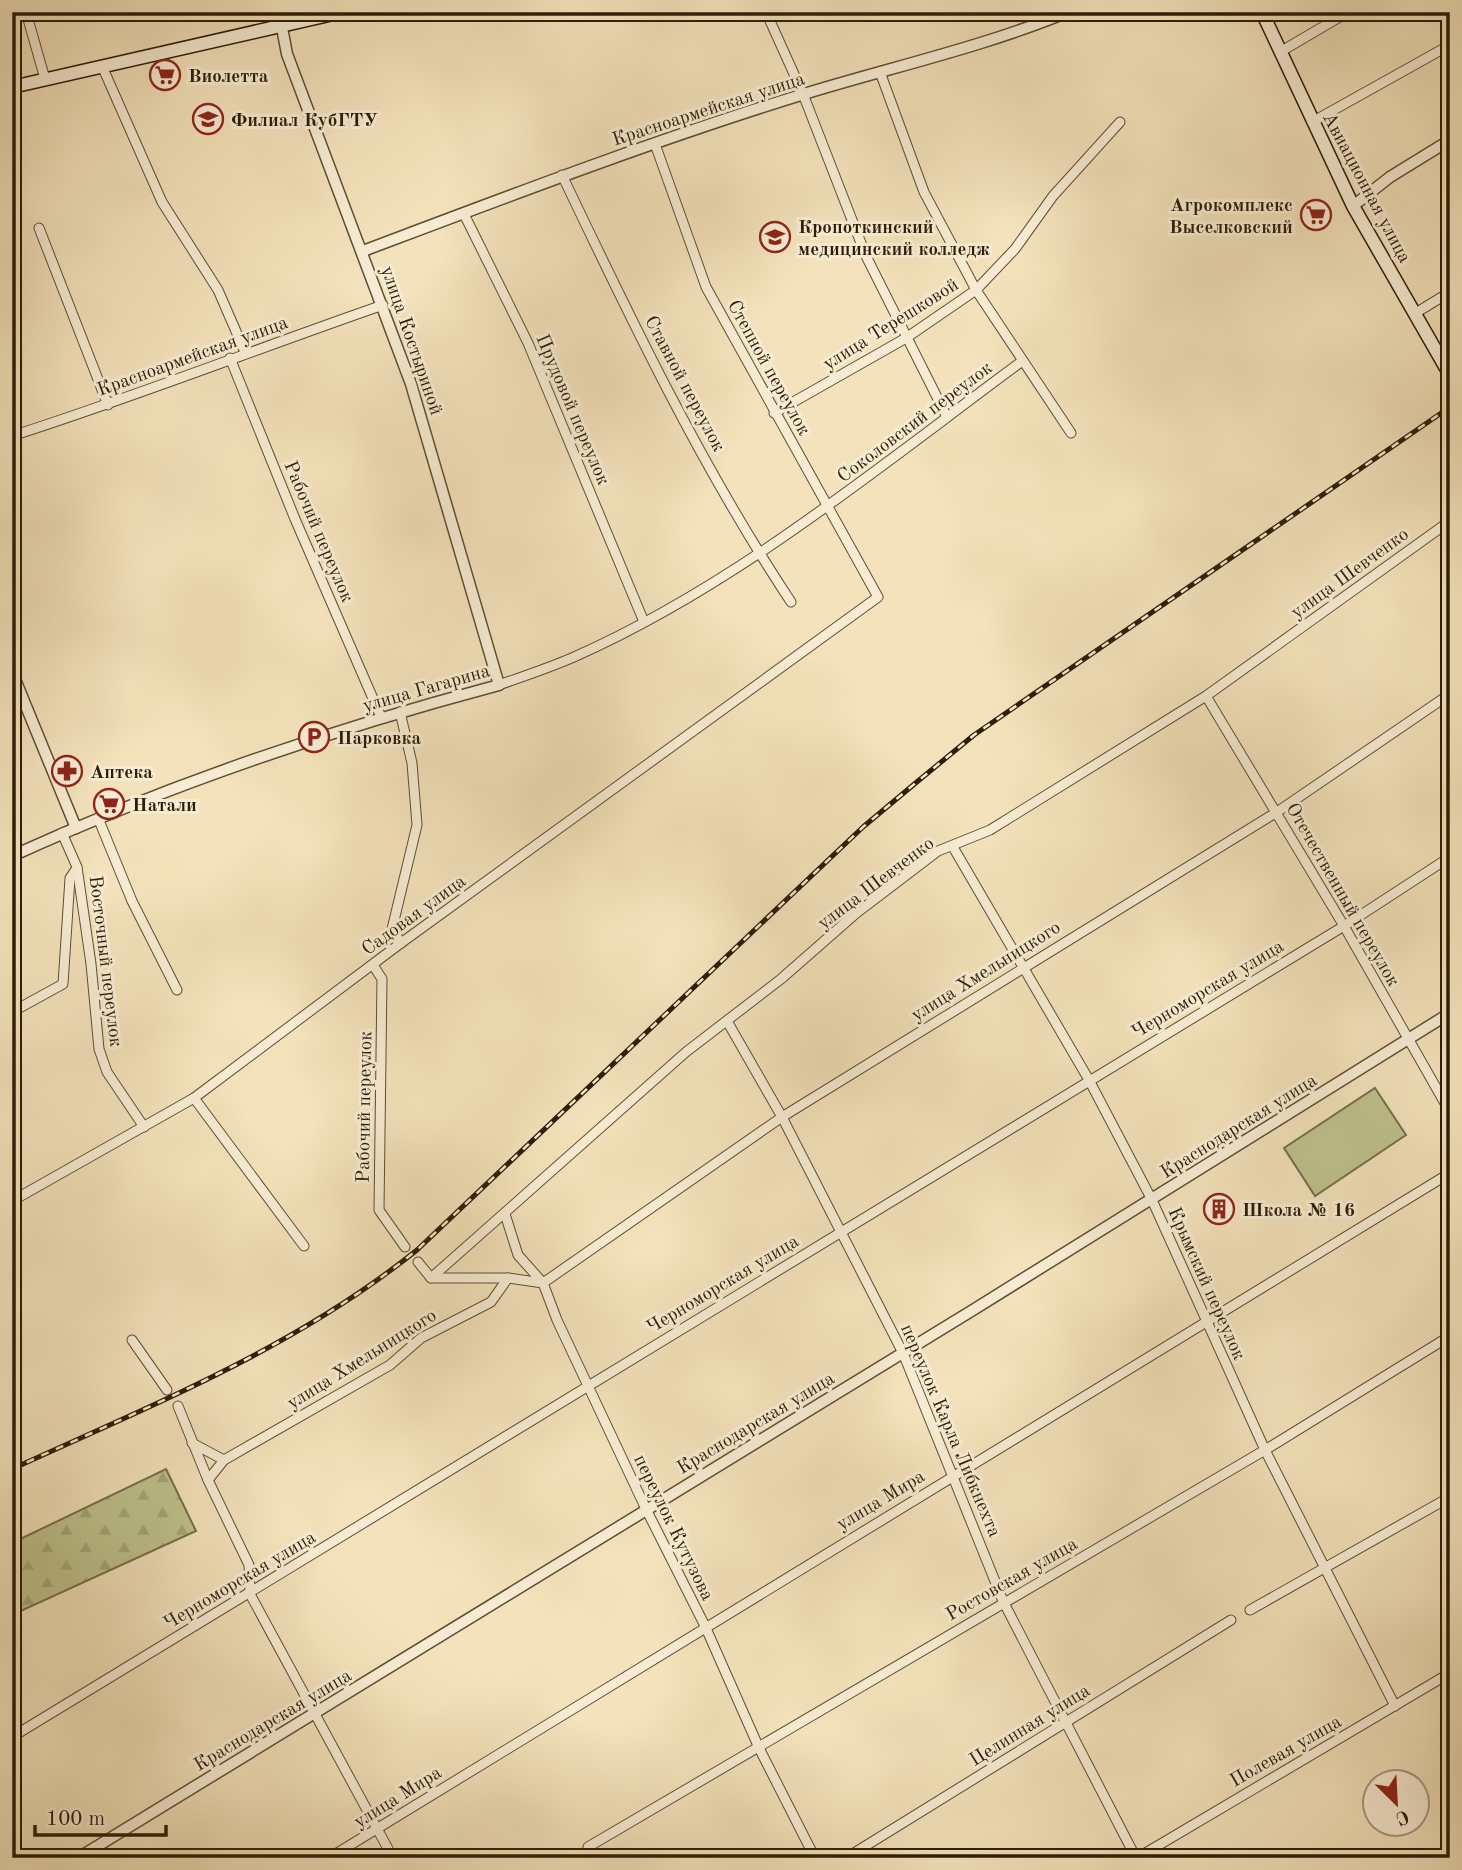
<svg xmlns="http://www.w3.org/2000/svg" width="1462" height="1870" viewBox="0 0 1462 1870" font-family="'Old Standard TT',serif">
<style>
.forest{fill:url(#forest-firs);stroke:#757049;stroke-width:2}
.pitch{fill:#bec28d;stroke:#757049;stroke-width:2}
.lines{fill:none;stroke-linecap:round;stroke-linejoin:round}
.minor-casing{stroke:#5e4e32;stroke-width:11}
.tertiary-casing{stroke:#5e4e32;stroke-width:13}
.secondary-casing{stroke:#2c1d05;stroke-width:15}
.minor{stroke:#f7ecd3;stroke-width:9}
.tertiary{stroke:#f7ecd3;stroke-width:10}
.secondary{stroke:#f7ecd3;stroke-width:12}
.rail-casing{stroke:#2c1d05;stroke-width:5}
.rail{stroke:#f7ecd3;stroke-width:2.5;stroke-dasharray:8;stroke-linecap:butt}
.labels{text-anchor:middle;stroke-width:6;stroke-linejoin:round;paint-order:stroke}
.poi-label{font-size:19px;font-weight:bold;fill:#2c1d05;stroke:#f7ecd3;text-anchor:start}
.street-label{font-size:19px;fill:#2c1d05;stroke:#f7ecd3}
</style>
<defs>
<pattern id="forest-firs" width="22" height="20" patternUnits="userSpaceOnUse" patternTransform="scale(1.75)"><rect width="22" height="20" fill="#bec28d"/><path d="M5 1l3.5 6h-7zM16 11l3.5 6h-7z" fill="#a3a678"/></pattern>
</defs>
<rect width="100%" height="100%" fill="#f3e2bb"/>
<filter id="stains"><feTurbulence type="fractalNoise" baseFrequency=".00286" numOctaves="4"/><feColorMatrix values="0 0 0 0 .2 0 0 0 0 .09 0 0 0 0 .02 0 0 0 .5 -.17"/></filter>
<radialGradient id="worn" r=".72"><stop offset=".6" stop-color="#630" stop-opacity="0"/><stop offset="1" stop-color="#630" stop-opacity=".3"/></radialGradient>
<polygon class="forest" points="166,1469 196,1531 12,1615 12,1543"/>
<polygon class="pitch" points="1375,1088 1406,1135 1315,1196 1284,1148"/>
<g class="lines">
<g class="minor-casing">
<g id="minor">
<polyline points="26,12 45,79"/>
<polyline points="766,12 803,94 866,256 947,417"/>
<polyline points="1280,52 1348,12"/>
<polyline points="102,66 162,202 218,290 245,352"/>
<polyline points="880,72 924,192 976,290 1071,433"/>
<polyline points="1312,122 1450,45"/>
<path d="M562 175C631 320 702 468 791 602"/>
<polyline points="464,214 528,343 644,622"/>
<polyline points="39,228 108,405"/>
<polyline points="1414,314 1450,292"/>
<polyline points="230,358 295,519 381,717"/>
<polyline points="774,413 906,338 976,290 1015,249 1053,196 1120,122"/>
<path d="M12 436C137 396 259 348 383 305"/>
<path d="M499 685C524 676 549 668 574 657 735 586 880 466 1021 362"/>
<polyline points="1206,696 1344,926 1450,1112"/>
<polyline points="400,712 412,763 417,825 392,929 401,943"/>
<polyline points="98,818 132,901 177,990"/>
<polyline points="62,833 77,867 91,964 99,1049 107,1072 144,1127"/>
<polyline points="953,847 1089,1080 1152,1200 1265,1450 1395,1706"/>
<polyline points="373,965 382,979 379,1210 405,1247"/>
<polyline points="12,1012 63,984 70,878 77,868"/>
<polyline points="727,1021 782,1117 903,1353 1003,1601 1136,1858"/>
<polyline points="194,1098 304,1246"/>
<polyline points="12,1201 194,1098 401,943 878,597 706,287 655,144"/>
<polyline points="505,1214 518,1255 543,1283 557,1320 646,1509 705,1626 759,1748 815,1858"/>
<polyline points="418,1262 431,1278 508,1278 543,1283 782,1117 1277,812 1450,694"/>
<polyline points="431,1278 686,1052 781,979 854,915 938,851 990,830 1206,696 1450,521"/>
<polyline points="132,1340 167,1390"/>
<polyline points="178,1406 208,1480 249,1565 250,1594 393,1858"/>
<polyline points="192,1443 224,1460"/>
<polyline points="208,1480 224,1460 390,1365 421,1338 491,1302 508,1278"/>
<polyline points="1250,1610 1450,1497"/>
<polyline points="12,1737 1344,926 1450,857"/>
<polyline points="588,1847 1265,1450 1450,1336"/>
<polyline points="329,1858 1450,1173"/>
<polyline points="846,1858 1231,1620"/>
<polyline points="1137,1858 1450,1673"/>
</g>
</g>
<g class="tertiary-casing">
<g id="tertiary">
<polyline points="1353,206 1390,177 1450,140"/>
<path d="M363 251C509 196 655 140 804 94 892 67 983 47 1068 12"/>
<polyline points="12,672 76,828"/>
<path d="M12 856C168 785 333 729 499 685L411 384 287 54 279 12"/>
<polyline points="78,1858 973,1310 1450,1013"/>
</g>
</g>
<g class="secondary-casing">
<g id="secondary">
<polyline points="1262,12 1353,206 1450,375"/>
<polyline points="12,87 342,12"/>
</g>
</g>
<use href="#minor" class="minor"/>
<use href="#tertiary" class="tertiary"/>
<use href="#secondary" class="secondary"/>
<g class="rail-casing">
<path id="rail" d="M12 1469C154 1404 295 1348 417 1250L863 827 918 781 974 735 1450 407"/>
</g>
<use href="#rail" class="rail"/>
</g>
<defs>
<g id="supermarket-ring" transform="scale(1.575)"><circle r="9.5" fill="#f7ecd3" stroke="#8f2418" stroke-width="1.5"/><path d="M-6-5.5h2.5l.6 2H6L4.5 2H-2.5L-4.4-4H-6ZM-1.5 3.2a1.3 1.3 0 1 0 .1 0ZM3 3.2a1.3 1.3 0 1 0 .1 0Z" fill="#8f2418"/></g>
<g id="university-ring" transform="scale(1.575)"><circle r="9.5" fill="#f7ecd3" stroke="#8f2418" stroke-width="1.5"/><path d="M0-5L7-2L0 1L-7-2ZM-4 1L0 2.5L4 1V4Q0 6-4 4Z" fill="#8f2418"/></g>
<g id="parking-ring" transform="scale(1.575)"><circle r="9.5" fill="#f7ecd3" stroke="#8f2418" stroke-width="1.5"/><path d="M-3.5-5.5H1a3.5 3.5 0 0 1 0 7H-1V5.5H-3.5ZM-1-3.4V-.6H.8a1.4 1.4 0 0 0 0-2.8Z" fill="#8f2418"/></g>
<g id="pharmacy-ring" transform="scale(1.575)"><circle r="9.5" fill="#f7ecd3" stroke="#8f2418" stroke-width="1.5"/><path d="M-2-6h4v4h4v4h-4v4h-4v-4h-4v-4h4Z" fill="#8f2418"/></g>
<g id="building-ring" transform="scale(1.575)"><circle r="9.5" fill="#f7ecd3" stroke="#8f2418" stroke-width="1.5"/><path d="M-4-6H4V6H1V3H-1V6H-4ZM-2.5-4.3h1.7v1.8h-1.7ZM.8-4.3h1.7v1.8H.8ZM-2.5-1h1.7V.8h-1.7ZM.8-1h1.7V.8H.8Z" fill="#8f2418"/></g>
</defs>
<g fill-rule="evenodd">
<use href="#supermarket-ring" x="165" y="75"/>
<use href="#university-ring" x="208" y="119"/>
<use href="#supermarket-ring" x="1316" y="215"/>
<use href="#university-ring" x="775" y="237"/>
<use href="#parking-ring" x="314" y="737"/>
<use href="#pharmacy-ring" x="67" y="771"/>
<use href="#supermarket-ring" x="109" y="804"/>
<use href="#building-ring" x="1219" y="1209"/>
</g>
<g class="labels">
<g class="poi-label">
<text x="188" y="82">Виолетта</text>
<text x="231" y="126">Филиал КубГТУ</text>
<text x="1293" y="211" text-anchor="end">Агрокомплекс<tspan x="1293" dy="22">Выселковский</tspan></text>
<text x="798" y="233">Кропоткинский<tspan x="798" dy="22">медицинский колледж</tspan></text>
<text x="337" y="744">Парковка</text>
<text x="90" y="778">Аптека</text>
<text x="132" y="811">Натали</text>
<text x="1242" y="1216">Школа № 16</text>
</g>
<g class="street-label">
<text transform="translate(708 108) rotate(-18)" y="7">Красноармейская улица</text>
<text transform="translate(1368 187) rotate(62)" y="7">Авиационная улица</text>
<text transform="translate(890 323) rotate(-32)" y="7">улица Терешковой</text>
<text transform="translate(413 340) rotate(71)" y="7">улица Костыриной</text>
<text transform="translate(192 355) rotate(-20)" y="7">Красноармейская улица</text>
<text transform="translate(770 367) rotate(61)" y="7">Степной переулок</text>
<text transform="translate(686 383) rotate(62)" y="7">Ставной переулок</text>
<text transform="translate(574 409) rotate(67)" y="7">Прудовой переулок</text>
<text transform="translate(914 421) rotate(-37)" y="7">Соколовский переулок</text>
<text transform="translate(320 531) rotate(67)" y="7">Рабочий переулок</text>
<text transform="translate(1349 572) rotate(-36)" y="7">улица Шевченко</text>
<text transform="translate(426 687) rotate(-16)" y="7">улица Гагарина</text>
<text transform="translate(875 882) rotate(-37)" y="7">улица Шевченко</text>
<text transform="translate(1344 894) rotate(60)" y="7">Отечественный переулок</text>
<text transform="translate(413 914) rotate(-36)" y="7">Садовая улица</text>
<text transform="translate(107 961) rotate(83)" y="7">Восточный переулок</text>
<text transform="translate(985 970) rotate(-32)" y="7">улица Хмельницкого</text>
<text transform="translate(1207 988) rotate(-31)" y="7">Черноморская улица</text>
<text transform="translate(363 1107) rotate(-89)" y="7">Рабочий переулок</text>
<text transform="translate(1238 1125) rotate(-32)" y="7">Краснодарская улица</text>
<text transform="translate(722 1283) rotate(-31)" y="7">Черноморская улица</text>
<text transform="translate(1208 1283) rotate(66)" y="7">Крымский переулок</text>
<text transform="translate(361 1358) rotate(-32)" y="7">улица Хмельницкого</text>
<text transform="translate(755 1422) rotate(-31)" y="7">Краснодарская улица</text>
<text transform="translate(952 1430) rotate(67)" y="7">переулок Карла Либкнехта</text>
<text transform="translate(880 1499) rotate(-31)" y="7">улица Мира</text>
<text transform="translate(675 1527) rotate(64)" y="7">переулок Кутузова</text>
<text transform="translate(1011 1578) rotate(-30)" y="7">Ростовская улица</text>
<text transform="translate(239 1579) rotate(-31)" y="7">Черноморская улица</text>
<text transform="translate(272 1719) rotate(-31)" y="7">Краснодарская улица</text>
<text transform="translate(1029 1724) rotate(-32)" y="7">Целинная улица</text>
<text transform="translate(1285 1750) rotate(-30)" y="7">Полевая улица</text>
<text transform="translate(397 1796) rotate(-32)" y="7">улица Мира</text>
</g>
</g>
<rect width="1462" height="1870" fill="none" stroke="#f3e2bb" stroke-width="42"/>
<rect x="14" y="14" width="1434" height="1842" fill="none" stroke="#2c1d05" stroke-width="3.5"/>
<rect x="21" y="21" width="1420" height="1828" fill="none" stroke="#2c1d05" stroke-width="2"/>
<g transform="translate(1396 1803) rotate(156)"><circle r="33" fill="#f7ecd3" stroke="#a69981" stroke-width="2"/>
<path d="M0-5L12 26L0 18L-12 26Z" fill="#8f2418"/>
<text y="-10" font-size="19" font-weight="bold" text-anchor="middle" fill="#2c1d05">С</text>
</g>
<path d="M35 1825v10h131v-10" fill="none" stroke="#2c1d05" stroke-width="3.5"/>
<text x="46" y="1825" font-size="21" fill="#2c1d05" stroke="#f7ecd3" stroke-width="5" paint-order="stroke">100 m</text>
<rect width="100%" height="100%" filter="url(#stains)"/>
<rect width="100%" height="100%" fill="url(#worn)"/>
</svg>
